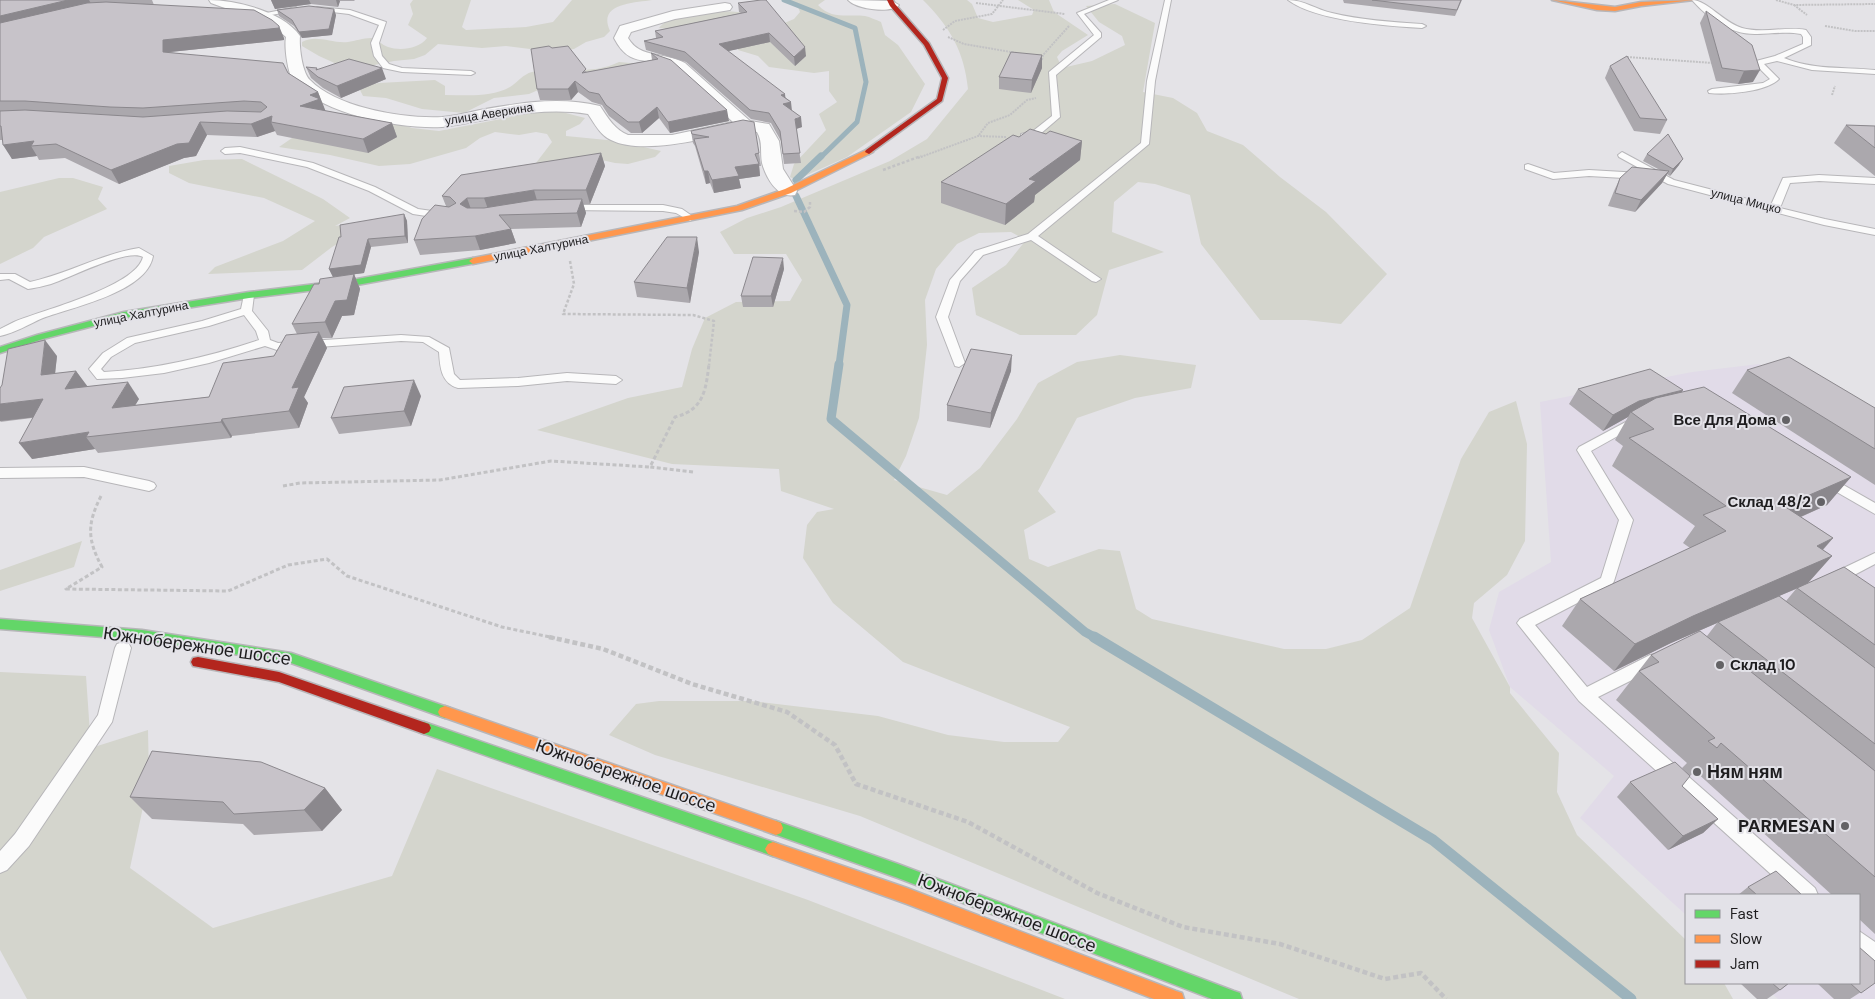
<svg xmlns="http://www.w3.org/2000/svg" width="1875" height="999" viewBox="0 0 1875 999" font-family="'DM Sans',sans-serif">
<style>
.commercial{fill:#e1dbe8}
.green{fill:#d4d5cd}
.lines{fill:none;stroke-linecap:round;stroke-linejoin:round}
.stream-far3{stroke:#9cb3bc;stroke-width:5}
.stream-far2{stroke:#9cb3bc;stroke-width:7}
.stream-far1{stroke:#9cb3bc;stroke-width:9}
.stream{stroke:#9cb3bc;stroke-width:11}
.lane-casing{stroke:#b7b6b9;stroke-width:2}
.street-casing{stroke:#b7b6b9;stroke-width:2}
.fast-casing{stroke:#b7b6b9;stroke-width:3}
.slow-casing{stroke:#b7b6b9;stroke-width:3}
.jam-casing{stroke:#b7b6b9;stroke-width:3}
.path-far3{stroke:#c2c2c4;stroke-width:2;stroke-dasharray:2 1;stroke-linecap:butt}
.path-far2{stroke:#c2c2c4;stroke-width:2.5;stroke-dasharray:3 2;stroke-linecap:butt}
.path-far1{stroke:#c2c2c4;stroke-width:3;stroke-dasharray:4 2.5;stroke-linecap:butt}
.path{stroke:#c2c2c4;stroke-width:4.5;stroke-dasharray:5 3;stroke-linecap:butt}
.lane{fill:#fbfbfb;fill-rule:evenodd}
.street{fill:#fbfbfb;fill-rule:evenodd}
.fast{fill:#63d668;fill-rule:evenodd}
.slow{fill:#ff974d;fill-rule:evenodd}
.jam{fill:#b3261e;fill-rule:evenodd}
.wall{fill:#aba8ad;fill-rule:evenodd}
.shaded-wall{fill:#8b888d}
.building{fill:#c7c3c9;stroke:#8b888d}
.poi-dot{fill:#636265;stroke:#e3e2e8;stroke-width:2}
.labels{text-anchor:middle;stroke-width:4;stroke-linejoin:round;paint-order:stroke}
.far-street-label{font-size:12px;fill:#1e1d1f;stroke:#e3e2e8}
.poi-label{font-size:15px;font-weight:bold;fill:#1e1d1f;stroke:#e3e2e8;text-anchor:end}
.near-street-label{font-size:18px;fill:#1e1d1f;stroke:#e3e2e8}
.near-poi-label{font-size:18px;font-weight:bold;fill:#1e1d1f;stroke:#e3e2e8;text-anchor:start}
</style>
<rect width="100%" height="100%" fill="#e4e3e7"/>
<polygon class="commercial" points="1759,364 1875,435 1875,999 1778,999 1760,983 1859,983 1859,895 1686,895 1686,915 1580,818 1614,776 1510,687 1489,630 1499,592 1551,562 1540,402 1692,372"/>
<g class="green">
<path d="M413 0H471L462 27 466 30 526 27 553 22 572 0H652C634 3 597 3 610 31L604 37 586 42 574 49 554 52 506 46 482 48 438 44 425 55 414 59 394 61 350 70 319 56 302 46V42C317 34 332 44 348 42 355 41 363 38 371 38 377 39 382 45 388 47 400 51 419 49 427 38L408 25 413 14 410 4Z"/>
<path d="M783 0H825L818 5C832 20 847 14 865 16 870 17 876 20 881 22L885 35 898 45 925 84 911 112 847 157 796 180 790 177 794 164 826 130 819 114 837 102 829 91V71L814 73 769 67 758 56 738 50 739 35 659 28C669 12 729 9 746 13 756 15 766 23 775 27L794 19 800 12 798 7Z"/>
<path d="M923 0H967L972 4 978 18 993 22 1032 15 1034 10 1018 0H1049L1054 12 1088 35 1062 51 1057 57 1062 68 1092 61 1125 45 1122 36 1099 22 1086 6 1115 4 1155 23 1143 92 1173 98 1197 113 1207 131 1243 145 1280 177 1326 212 1387 274 1341 324 1306 320H1260L1201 244 1190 195 1155 184 1138 182 1114 202 1112 232 1164 252 1109 270 1097 315 1076 335H1020L976 315 972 288 1006 265 1026 240 1011 232 979 233 957 244 936 269 925 300 927 345 919 418 906 456 894 480 947 495 980 468 1017 419 1038 383 1077 362 1120 355 1196 365 1191 388 1135 398 1077 418 1038 491 1056 512 1024 530 1029 559 1048 567 1099 549 1120 551 1136 609 1152 619 1284 649H1326L1362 640 1410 608 1461 459 1489 412 1516 401 1527 444 1525 541 1507 575 1474 603 1472 618 1510 687V693L1559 753 1557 792 1577 835 1686 940V983H1724L1733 999H1299L860 816 655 755 609 735 636 704 659 701H751L878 716 948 735 1004 742H1058L1070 727 903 662 833 603 803 558 807 525 817 512 834 509 781 491 779 469 672 464 537 430 628 398 682 387 692 349 705 318 736 302 790 301 802 280 786 254H734L720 232 747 218 781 207 890 161 927 139 968 89C964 51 950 27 923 0Z"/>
<path d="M619 62 641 64 552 84 529 94 494 98 464 113 422 109 386 98 363 96 360 90 368 85 379 83 435 80 445 86V95C466 95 490 98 510 87 517 83 523 74 532 72 561 66 591 76 619 62Z"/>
<polygon points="537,112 562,112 585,118 580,124 566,131 566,136 617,141 661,151 655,157 628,164 615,163 593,158 526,176 552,142 547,134 536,132 519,135 495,132 480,138 466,148 410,164 379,166 330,155 279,147 292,138 325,121 350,114 377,115 412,128 439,131"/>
<polygon points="242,159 323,199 350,218 335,226 355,223 369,225 332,247 302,270 208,274 215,267 283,241 315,221 264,198 189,183 169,173 169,166 204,160"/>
<polygon points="59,178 73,178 103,187 98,199 107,209 44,237 33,248 0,264 0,192"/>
<polygon points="82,541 74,567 0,591 0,570"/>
<polygon points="0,672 86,676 91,748 148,730 149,779 130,868 213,928 392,876 437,769 808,900 1065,999 27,999 0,950"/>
</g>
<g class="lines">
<polyline class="stream-far3" points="784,0 855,28 866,82 857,122 820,158"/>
<g class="stream-far2">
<polyline points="796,180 821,156"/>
<polyline points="796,196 847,305 839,365"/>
</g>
<polyline class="stream-far1" points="839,364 831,419 1085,632 1096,638"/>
<polyline class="stream" points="1094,637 1433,840 1631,999"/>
<g class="lane-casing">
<g id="lane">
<polygon points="1109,0 1118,0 1084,14 1101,33 1101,37 1056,75 1060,117 1039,135 1021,138 1021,134 1033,131 1052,116 1049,72 1094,35 1077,13"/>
<polygon points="1165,0 1171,0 1155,81 1149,144 1038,236 1101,279 1096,282 1092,281 1031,240 983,255 960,281 948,317 965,363 959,367 955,366 936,317 950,280 975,251 1028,234 1141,143 1147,81"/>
<path d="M1288 0C1304 0 1317 10 1332 13 1361 20 1392 22 1422 24L1426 26 1422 28C1386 26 1316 21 1288 0Z"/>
<path d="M1692 0C1707 0 1724 23 1742 28 1763 34 1785 26 1806 30L1811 37V45L1784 58C1812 70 1845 67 1875 70V74L1812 70 1777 61 1764 64 1779 79C1766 92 1727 95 1709 93L1708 91 1712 89 1763 83 1770 79 1756 65V61L1775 56 1803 44V37L1801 34C1786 31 1772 34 1757 34 1731 35 1708 18 1692 0Z"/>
<polygon points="296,7 299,9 298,10 250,19 246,17"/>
<polygon points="317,7 350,10 386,22 379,43 382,56 389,64 402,68 471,71 475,73 471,75 402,72 383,68 374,56 371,43 379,25 349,14 315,10 314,9"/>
<polygon points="240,147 313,163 375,187 418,209 446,213 451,216 446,219 413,214 369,191 307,167 240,153 225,154 221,151 225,148"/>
<polygon points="1622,152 1674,180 1771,205 1783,178 1819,175 1875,178 1875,184 1819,181 1790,183 1780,208 1825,219 1875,229 1875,235 1824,225 1668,184 1619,157 1618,155"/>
<polygon points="1528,164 1554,173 1589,170 1641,173 1646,176 1641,179 1589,176 1553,179 1525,169 1525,165"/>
<polygon points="566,205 663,205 682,209 695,218 690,221 676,213 663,211 563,210 561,208"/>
<path d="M139 248 153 256C147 292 73 307 43 318 29 324 15 333 0 336V329L14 322C42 310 136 287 143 257 127 248 70 278 51 284 43 286 36 288 28 289L9 279 0 280V274H15L30 282C67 274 101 254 139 248Z"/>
<path d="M249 292 254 295 252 311 268 331 270 340 278 343 401 335 429 337 449 348 454 374 460 380 518 378 567 373 616 376 622 380 616 384 567 381 518 386 458 388C441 383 440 367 439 352L423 342 401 341 277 350 265 346 209 363 164 373 122 378 97 379 89 369 103 353 127 338 202 321 241 309 244 295ZM244 315 256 331 259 340C208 357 158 369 104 372L101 369 111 357 135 343 209 326Z"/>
<polygon points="1637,416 1641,417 1643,420 1641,423 1591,451 1633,520 1614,581 1612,585 1535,625 1587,687 1650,655 1656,654 1662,655 1664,660 1662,665 1598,697 1815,888 1818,895 1794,895 1579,701 1517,623 1520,619 1601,578 1619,520 1577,450 1579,447"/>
<polygon points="84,467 149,481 154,483 156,486 154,489 149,491 84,477 0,478 0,468"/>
<polygon points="1826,475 1875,503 1875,514 1821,483 1819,480 1821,477"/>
<polygon points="1875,553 1875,564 1839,583 1834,585 1829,583 1827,579 1829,575"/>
<polygon points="123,642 129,644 131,648 112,722 29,846 7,870 0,873 0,851 15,834 98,715 115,648 117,644"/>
<polygon points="1859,931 1875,942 1875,965 1868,962 1859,954"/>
</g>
</g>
<g class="street-casing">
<g id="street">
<path d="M209 0C236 0 284 12 300 36 299 47 302 72 310 80 337 108 405 119 442 117 455 116 467 113 480 110 520 103 559 96 600 106 608 118 615 130 628 135H672L733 122 674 69C649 54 631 71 614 38L620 26 673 11 725 3 730 4 732 7 730 10 675 19 631 32 628 38C640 59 666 52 685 63L750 121 769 124 779 141 783 169 797 191 795 195C778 199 766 178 762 163 760 152 763 142 757 132L745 130C711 137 643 156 611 140 601 136 594 123 588 114 551 108 516 114 479 121 467 123 454 126 442 127 399 129 327 115 295 84 288 77 284 47 286 37 266 18 236 13 211 3Z"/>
<path d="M848 0 892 1 899 5C891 14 856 9 848 0Z"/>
</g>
</g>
<g class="fast-casing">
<g id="fast">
<polygon points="473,258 477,261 476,263 357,285 249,298 124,318 43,339 0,353 0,347 37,335 124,312 249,292 357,279"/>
<polygon points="0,619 142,630 291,653 450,708 452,712 450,716 445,718 291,663 142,640 0,629"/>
<polygon points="424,722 773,842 778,844 781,849 778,854 773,856 419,732 417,728 419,724"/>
<polygon points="776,821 898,864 1234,991 1240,993 1242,999 1212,999 898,878 771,833 769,828 771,823"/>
</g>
</g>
<g class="slow-casing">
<g id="slow">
<polygon points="1552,0 1615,7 1641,2 1694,0 1641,6 1615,11 1597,10"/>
<polygon points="866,150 873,152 791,193 742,210 473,264 469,261 473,258 737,206 785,189"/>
<polygon points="445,706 776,821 781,823 783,828 781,833 776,835 440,716 438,712 440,708"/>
<polygon points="773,842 907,888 1176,991 1182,993 1184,999 1154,999 907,904 773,856 768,854 765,849 768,844"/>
</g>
</g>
<g class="jam-casing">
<g id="jam">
<polygon points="887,0 893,0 895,4 929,43 948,78 942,101 869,154 865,152 866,150 937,99 942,78 924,45 890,6"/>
<polygon points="198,657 279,672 429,724 431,728 429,732 424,734 279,682 193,666 191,662 193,658"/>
</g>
</g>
<g class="path-far3">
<polyline points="1776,0 1794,5 1875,4"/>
<polyline points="976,3 1065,14"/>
<polyline points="1794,5 1807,15"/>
<polyline points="1825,26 1855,31 1875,31"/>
<polyline points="943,30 955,21 992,14 1003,0"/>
<polyline points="948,37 964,44 1017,53"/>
<polyline points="1627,57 1713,63"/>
<polyline points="1042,60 1043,55 1069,26"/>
<polyline points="1832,95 1835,86"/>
<polyline points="979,135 988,123 1010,115 1027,100 1036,98"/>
<polyline points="918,158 978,136 1006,137"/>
</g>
<g class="path-far2">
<polyline points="883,170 921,156"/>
<polyline points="794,211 804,212 810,207 810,202"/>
<polyline points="570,261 574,284 563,314 693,315 714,321 709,365"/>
</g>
<g class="path-far1">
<path d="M693 472 650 467 675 417C704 410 706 389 709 364"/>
<polyline points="283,486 300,483 440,480 551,461 650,467"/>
<path d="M101 496C87 524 87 539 102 567L66 589 228 591 288 565 327 559 347 576 502 627 555 638"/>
</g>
<polyline class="path" points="549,637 603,649 692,684 787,712 835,745 856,784 968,822 1097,893 1183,927 1280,944 1385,979 1421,973 1446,999"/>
<use href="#lane" class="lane"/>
<use href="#street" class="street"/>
<use href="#fast" class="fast"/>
<use href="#slow" class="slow"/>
<use href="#jam" class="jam"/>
</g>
<g class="wall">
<polygon points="0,0 152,0 154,5 284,38 284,40 170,52 288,73 318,92 325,111 392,123 397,137 368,153 277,135 275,131 257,137 207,135 196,156 184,158 119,184 65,158 39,160 37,156 12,159 3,140 0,140"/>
<polygon points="271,0 355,0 354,1 340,1 338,7 311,4 275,9"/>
<polygon points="1343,0 1462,0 1455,16 1344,3"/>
<polygon points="738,3 806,56 795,66 770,42 728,51 791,102 791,110 802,127 796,129 801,163 784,164 781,141 771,123 751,119 686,62 646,50 644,41 656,38 655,31 741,13 739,12"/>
<polygon points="277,10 336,15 332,35 302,38 294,26 279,16"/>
<polygon points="1706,11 1753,82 1738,84 1716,81 1700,23"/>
<polygon points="552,48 587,72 652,60 651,53 729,121 670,133 659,118 642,133 631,133 609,116 602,105 592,102 578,92 571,100 540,100 537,89"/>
<polygon points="1042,55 1042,68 1031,93 999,89 999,77"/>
<polygon points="1610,66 1667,120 1660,134 1634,131 1605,78"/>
<polygon points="306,67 317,68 317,70 386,79 341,98 323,88 311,78"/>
<polygon points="1846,125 1875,126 1875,176 1834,143"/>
<polygon points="691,131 759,153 761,166 759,166 760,176 739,179 741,188 714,193 710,183 706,184 695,146 693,143"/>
<polygon points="1046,134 1082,141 1080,160 1035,195 1034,202 1005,225 941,203 941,182 1019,137"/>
<polygon points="601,153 605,166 590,204 583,204 586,213 581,227 511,229 516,243 480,250 420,255 414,240 446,206 442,196"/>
<polygon points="1647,154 1679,165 1670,176 1667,174 1662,183 1635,212 1608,206 1614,191 1620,178 1660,170 1643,161"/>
<polygon points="404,214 407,221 408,243 371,247 364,273 333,277 329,269 341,237"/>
<polygon points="699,252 690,303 637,297 634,282"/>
<polygon points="784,269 773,307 743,307 741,296"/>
<polygon points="354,274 360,289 354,315 342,316 332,338 322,338 327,348 304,397 308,403 299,428 232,436 231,438 98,453 95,449 32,459 32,418 0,422 57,356 55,374 76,371 87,387 139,399 135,405 209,397 274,356 297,334 292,324 319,284"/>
<polygon points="1747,370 1875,408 1875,485 1732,393"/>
<polygon points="1011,371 990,428 947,421 947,405"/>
<path d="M1578 389 1682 392 1851 477 1827 505 1801 517 1833 538 1823 550 1832 556 1808 583 1875 588V934L1859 919V895H1832L1695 771 1690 776 1682 768 1687 763 1616 700 1651 655 1707 636 1717 623 1671 643 1614 671 1562 626 1580 599 1690 548 1683 543 1695 526 1612 466 1623 446 1615 440 1628 417 1603 431 1569 404ZM1796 589 1786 601 1779 596Z"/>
<polygon points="421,396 411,426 339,434 331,418"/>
<polygon points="1630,782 1682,786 1718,819 1703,833 1668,850 1617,797"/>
<polygon points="325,788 342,810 322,831 254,835 243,824 152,819 130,797"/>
<polygon points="1748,887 1802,895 1738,895"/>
<polygon points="1740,983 1789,983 1780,990 1767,999 1757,999"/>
<polygon points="1817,983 1875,983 1850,999 1834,999"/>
</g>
<g class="shaded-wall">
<polygon points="68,0 89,0 93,7 0,30 0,16"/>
<polygon points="271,0 309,0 311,4 275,9"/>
<polygon points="336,0 339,0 340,1 338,7"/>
<polygon points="334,9 336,15 332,35 302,38 299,32"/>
<polygon points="279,26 284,38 284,40 170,52 163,52 163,40"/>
<polygon points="769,33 770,42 720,53 719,44"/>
<polygon points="805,47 806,56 795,66 794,57"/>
<polygon points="1042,55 1042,68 1031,93 1032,80"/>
<polygon points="382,68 386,79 341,98 337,86"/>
<polygon points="1760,70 1753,82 1738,84 1744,71"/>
<polygon points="575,81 578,92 571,100 568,89"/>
<polygon points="318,92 326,112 300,106 310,95"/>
<polygon points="785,94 786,103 791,102 792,111 784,113 781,95"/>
<polygon points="657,107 659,118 642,133 639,122"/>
<polygon points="727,110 729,121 670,133 668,122"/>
<polygon points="272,116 271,122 275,131 257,137 251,124"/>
<polygon points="801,117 802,127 796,129 795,119"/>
<polygon points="200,122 207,135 196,156 184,158 119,184 111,170"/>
<polygon points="392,123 397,137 368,153 363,139"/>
<polygon points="34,141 31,146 37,156 12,159 3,145"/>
<polygon points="1082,141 1080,160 1035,195 1034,202 1005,225 1006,204 1029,179"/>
<polygon points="601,153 605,166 590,204 586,190"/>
<polygon points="1683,159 1679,165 1670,176 1673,169"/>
<polygon points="759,164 760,176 739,179 741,188 714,193 712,180 735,167"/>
<polygon points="704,171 708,171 710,183 706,184"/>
<polygon points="1669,171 1662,183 1635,212 1641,200"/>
<polygon points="534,190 538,204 489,212 484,198"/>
<polygon points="467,198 472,212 460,204"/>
<polygon points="582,199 586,213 581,227 577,213"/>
<polygon points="404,214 407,221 408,243 405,236"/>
<polygon points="511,229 516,243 480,250 475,236"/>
<polygon points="697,237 699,252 690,303 687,288"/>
<polygon points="368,239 371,247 364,273 333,277 329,269"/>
<polygon points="783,258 784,269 773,307 771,296"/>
<polygon points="354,274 360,289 354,315 342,316 332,338 325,322 335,301"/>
<polygon points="319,332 327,348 304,397 308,403 299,428 289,411 292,388"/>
<polygon points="45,340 57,356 53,391 41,375"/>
<polygon points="1012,355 1011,371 990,428 991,413"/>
<polygon points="76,371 88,387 65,389"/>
<polygon points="414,380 421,396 411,426 404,411"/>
<polygon points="128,382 139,399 124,424 112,408"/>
<polygon points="1683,390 1674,406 1631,412 1628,417 1603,431 1613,415 1639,401"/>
<polygon points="43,399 55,415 0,421 0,404"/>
<polygon points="222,419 232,436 231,438 221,422"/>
<polygon points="89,432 86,437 95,449 32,459 19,443"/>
<polygon points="1851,477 1827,505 1762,534 1784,506"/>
<polygon points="1833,538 1808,566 1832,556 1807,584 1719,622 1718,622 1717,623 1671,643 1614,671 1635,644 1817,546"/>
<polygon points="325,788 342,810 322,831 304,810"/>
<polygon points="1718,819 1703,833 1668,850 1683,836"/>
</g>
<g class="building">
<polygon points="0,0 68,0 0,16"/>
<polygon points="761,0 766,0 805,47 794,57 769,33 719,44 785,94 781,95 791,102 783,104 801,117 795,119 800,153 783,154 780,131 769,113 750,110 685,52 644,41 663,37 655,31 747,12 738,3"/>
<polygon points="1372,0 1461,0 1457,10"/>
<polygon points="106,2 254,10 272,20 279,26 279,28 163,40 163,52 283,63 288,73 318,92 310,95 320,99 300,106 392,123 363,139 271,122 272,116 251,124 200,122 189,143 177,144 111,170 56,144 31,146 34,141 3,145 1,126 0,126 0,111 25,110 143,117 227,111 261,112 267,107 261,102 244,101 143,108 110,107 25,101 0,101 0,23 87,3"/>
<polygon points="309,6 334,9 329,29 299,32 292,20 277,10"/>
<polygon points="1706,11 1752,45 1760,70 1744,71 1722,68"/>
<polygon points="549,46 552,48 568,46 586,69 582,73 658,59 651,53 671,60 727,110 668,122 657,107 639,122 628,122 606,105 599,94 589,92 575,81 568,89 537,89 531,49"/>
<polygon points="1011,52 1042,55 1032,80 999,77"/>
<polygon points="1627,56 1667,120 1640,118 1610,66"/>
<polygon points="349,59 382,68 337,86 318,77 306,67 317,68 316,70"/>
<polygon points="743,120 754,122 759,153 755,154 759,164 735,167 739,176 712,180 708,171 704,171 694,139 709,137 692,134 691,131"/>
<polygon points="1846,125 1875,126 1875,148"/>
<polygon points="1030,129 1046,134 1050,131 1082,141 1029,179 1036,181 1006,204 941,182 1013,135 1019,137"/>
<polygon points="1668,134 1683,159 1673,169 1647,154"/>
<polygon points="601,153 586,190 534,190 484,198 467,198 460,204 467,208 484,208 534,200 582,199 577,213 499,215 511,229 475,236 414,240 422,219 435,205 449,207 456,203 450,197 442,196 461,175"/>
<polygon points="1632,167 1669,171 1641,200 1615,193 1620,178"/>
<polygon points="404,214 405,236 368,239 361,265 329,269 339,237 341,237 340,225"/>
<polygon points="667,237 697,237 687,288 634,282"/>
<polygon points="753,257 783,258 771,296 741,296"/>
<polygon points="354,274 347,300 335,301 325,322 292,324 314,284 319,284 320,279"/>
<polygon points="319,332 292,388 299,387 289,411 222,419 221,422 86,437 89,432 19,443 43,399 0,404 0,388 2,385 8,349 45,340 41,375 76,371 65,389 128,382 112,408 209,397 223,363 274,356 286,335"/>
<polygon points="971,349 1012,355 991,413 947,405"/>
<polygon points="1789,357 1875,408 1875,449 1747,370"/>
<polygon points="1650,369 1683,390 1639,401 1613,415 1578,389"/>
<polygon points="414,380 404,411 331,418 344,387"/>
<polygon points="1704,387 1851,477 1784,506 1833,538 1817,546 1832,556 1693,616 1635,644 1580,599 1726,531 1703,515 1726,506 1629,438 1654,429 1631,412 1656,398"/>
<polygon points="1844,567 1875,588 1875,645 1797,588"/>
<polygon points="1779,596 1875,668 1875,744 1718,622"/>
<polygon points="1700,631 1875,771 1875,877 1721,743 1717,748 1708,741 1715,738 1639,671 1659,662 1651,655"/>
<polygon points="152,751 261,762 325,788 304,810 234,814 223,802 130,797"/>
<polygon points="1675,762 1690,776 1682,786 1718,819 1683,836 1630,782"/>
<polygon points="1776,871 1802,895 1757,895 1748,887"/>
<polygon points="1859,947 1875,961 1875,983 1861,993 1850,983 1859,983"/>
<polygon points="1772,983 1789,983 1780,990"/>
</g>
<g class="poi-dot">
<circle cx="1786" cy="420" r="5"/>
<circle cx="1821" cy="502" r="5"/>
<circle cx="1720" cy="665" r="5"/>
<circle cx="1697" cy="772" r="5"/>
<circle cx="1845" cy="826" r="5"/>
</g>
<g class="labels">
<g class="far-street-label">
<text transform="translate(489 114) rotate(-9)" y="4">улица Аверкина</text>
<text transform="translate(1746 201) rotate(14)" y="4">улица Мицко</text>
<text transform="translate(541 248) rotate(-11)" y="4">улица Халтурина</text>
<text transform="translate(141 314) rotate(-11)" y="4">улица Халтурина</text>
</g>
<g class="poi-label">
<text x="1776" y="425">Все Для Дома</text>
<text x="1811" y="507">Склад 48/2</text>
<text x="1730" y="670" text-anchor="start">Склад 10</text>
</g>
<g class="near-street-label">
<text transform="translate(197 646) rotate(8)" y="6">Южнобережное шоссе</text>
<text transform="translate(626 776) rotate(19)" y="6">Южнобережное шоссе</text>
<text transform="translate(1007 913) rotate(21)" y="6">Южнобережное шоссе</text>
</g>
<g class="near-poi-label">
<text x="1707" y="778">Ням ням</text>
<text x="1835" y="832" text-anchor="end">PARMESAN</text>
</g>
</g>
<rect x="1685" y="894" width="175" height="90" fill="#e3e2e8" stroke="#949398"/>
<rect x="1695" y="910" width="25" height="8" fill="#63d668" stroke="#949398"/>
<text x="1730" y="919" font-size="15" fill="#1e1d1f">Fast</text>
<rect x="1695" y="935" width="25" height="8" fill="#ff974d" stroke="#949398"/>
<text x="1730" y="944" font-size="15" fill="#1e1d1f">Slow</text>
<rect x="1695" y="960" width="25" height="8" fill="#b3261e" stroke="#949398"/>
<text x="1730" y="969" font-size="15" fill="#1e1d1f">Jam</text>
</svg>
